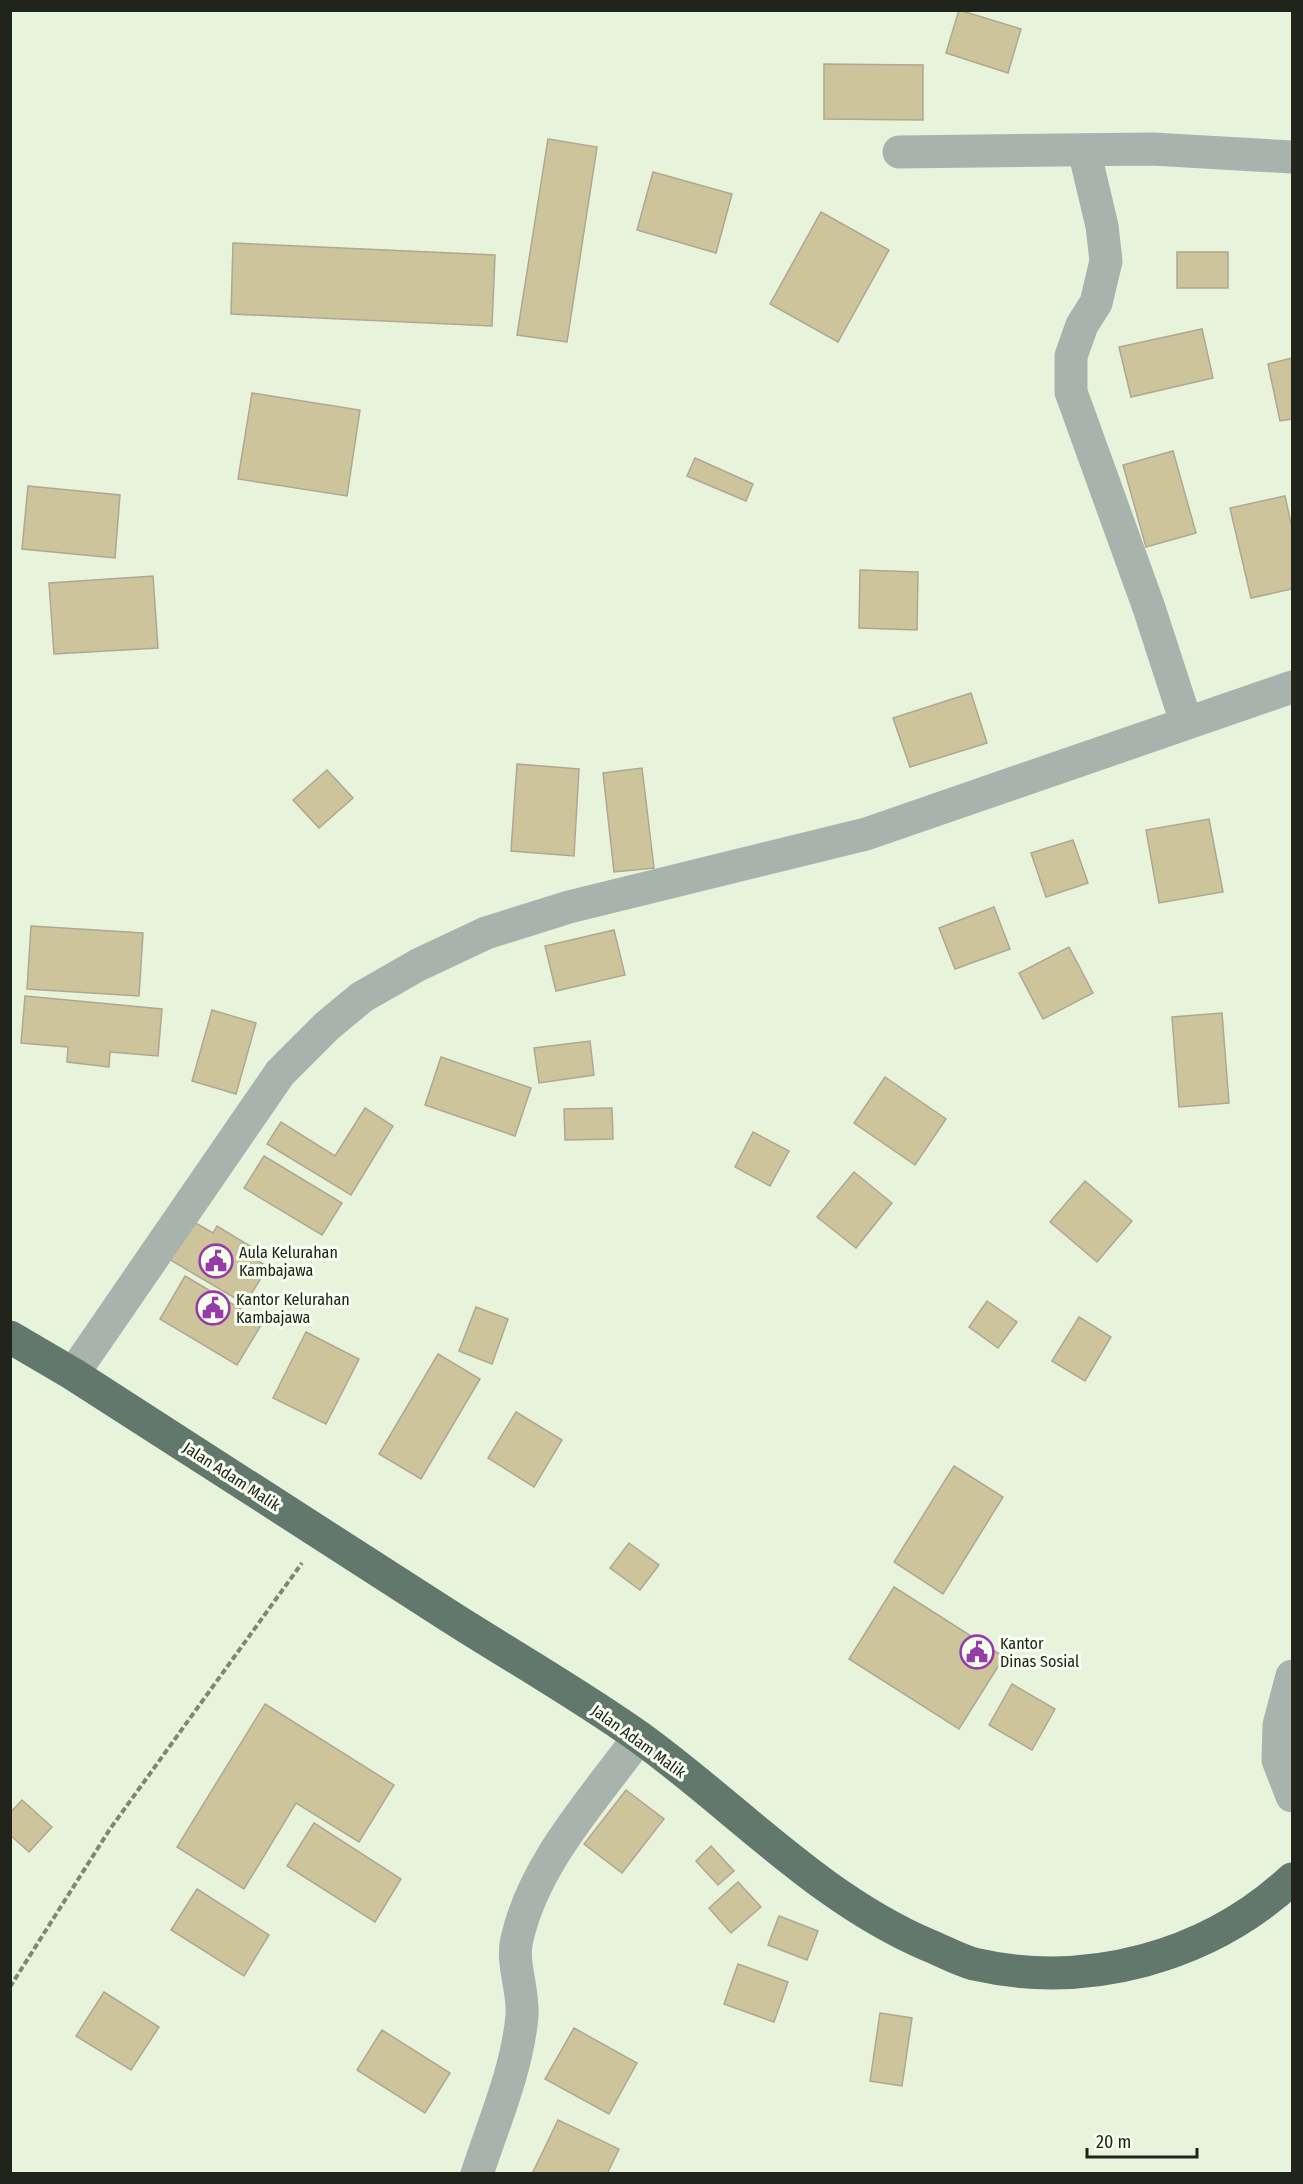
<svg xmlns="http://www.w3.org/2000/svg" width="1303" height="2184" viewBox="0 0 1303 2184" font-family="'Fira Sans Condensed',sans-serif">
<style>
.building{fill:#cec49b;stroke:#aea890;stroke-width:1.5}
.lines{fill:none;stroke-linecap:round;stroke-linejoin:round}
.path{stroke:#7f8677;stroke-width:4;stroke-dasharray:6 3;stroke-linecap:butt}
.minor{stroke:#a8b3ad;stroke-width:33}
.trunk{stroke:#62786c;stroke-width:33}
.labels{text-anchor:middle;stroke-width:6;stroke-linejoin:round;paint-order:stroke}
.poi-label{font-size:16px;fill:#20241b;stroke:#f8fff0;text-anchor:start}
.street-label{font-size:16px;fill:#20241b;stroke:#f8fff0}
</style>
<rect width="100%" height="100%" fill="#e8f3dc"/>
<g class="building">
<polygon points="959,10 1021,29 1008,73 946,53"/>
<polygon points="824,64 923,65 923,120 824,119"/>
<polygon points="548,139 597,147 567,342 517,335"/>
<polygon points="653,172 732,194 716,253 637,230"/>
<polygon points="821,212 889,250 838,342 770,304"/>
<polygon points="233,243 495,255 492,326 231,314"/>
<rect x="1177" y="252" width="51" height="36"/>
<polygon points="1202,329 1213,378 1131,397 1119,347"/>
<polygon points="1292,358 1292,419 1280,421 1268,364"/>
<polygon points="252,393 360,410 347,496 238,479"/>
<polygon points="1173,451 1196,533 1146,547 1123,465"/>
<polygon points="695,458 753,484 746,501 687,476"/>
<polygon points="28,486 120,495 115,558 22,549"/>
<polygon points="1285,496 1292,528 1292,589 1251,598 1230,508"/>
<polygon points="860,570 918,572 917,630 859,628"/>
<polygon points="153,576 158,648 54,654 49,583"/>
<polygon points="971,693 987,743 910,767 893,718"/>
<polygon points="517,764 579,769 574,856 511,851"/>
<polygon points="642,768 654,868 614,872 603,773"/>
<polygon points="327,770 353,798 319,828 293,800"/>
<polygon points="1209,819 1223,892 1159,903 1146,830"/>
<polygon points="1073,840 1088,883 1046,897 1031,853"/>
<polygon points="994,907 1010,949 955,969 939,928"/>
<polygon points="31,926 143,933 139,996 27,989"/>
<polygon points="614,930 625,975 556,991 545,946"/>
<polygon points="1069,947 1093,993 1043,1019 1019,973"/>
<polygon points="25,996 162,1009 158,1056 110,1052 109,1067 67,1062 68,1047 21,1043"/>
<polygon points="212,1010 256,1023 236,1094 192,1081"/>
<polygon points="1222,1013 1229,1103 1179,1107 1172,1017"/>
<polygon points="590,1041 594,1075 539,1083 534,1048"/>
<polygon points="441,1057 531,1088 515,1136 425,1105"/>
<polygon points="885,1077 946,1119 915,1165 854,1123"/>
<polygon points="365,1108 393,1126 351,1195 267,1144 281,1122 335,1156"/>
<polygon points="612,1108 613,1139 565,1140 564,1109"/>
<polygon points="753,1132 789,1151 770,1186 735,1167"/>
<polygon points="264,1156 342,1203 322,1235 244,1188"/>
<polygon points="854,1172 892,1203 856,1248 817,1217"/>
<polygon points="1085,1181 1132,1221 1097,1262 1050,1222"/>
<polygon points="185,1217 213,1233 217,1226 255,1249 250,1256 268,1267 245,1304 162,1255"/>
<polygon points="185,1276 263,1322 237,1365 160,1319"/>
<polygon points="987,1301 1017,1322 998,1348 969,1327"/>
<polygon points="476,1307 508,1319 492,1364 459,1351"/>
<polygon points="1079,1317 1111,1337 1085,1381 1052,1361"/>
<polygon points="306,1332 359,1359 326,1424 273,1398"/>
<polygon points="438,1354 480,1379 421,1479 379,1454"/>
<polygon points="516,1412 562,1440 534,1487 488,1458"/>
<polygon points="954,1466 1003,1497 943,1594 894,1562"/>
<polygon points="629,1543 659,1565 640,1590 610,1568"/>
<polygon points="894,1587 1004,1657 959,1729 849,1659"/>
<polygon points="1012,1684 1055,1709 1032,1750 989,1725"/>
<polygon points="265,1704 394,1785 359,1842 296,1803 244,1889 177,1847"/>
<polygon points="626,1790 664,1819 622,1873 584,1844"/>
<polygon points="22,1800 52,1827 29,1852 10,1835 10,1813"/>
<polygon points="314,1823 401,1879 375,1922 287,1866"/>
<polygon points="711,1846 734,1871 718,1885 696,1861"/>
<polygon points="738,1882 761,1907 731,1933 709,1908"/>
<polygon points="197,1889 269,1935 244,1976 171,1930"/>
<polygon points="779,1916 818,1931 807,1960 768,1945"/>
<polygon points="738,1964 788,1982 774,2022 724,2004"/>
<polygon points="104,1992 159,2027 131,2070 76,2036"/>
<polygon points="880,2013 912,2018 902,2086 870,2081"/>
<polygon points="574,2028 637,2063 609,2114 545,2079"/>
<polygon points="382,2030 450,2073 425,2113 357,2070"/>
<polygon points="558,2120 619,2149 607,2174 532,2174"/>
</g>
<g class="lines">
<polyline class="path" points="10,1987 110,1829 302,1563"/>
<g class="minor">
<polyline points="1084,150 1102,226 1106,261 1096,303 1082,325 1071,356 1071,392 1149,608 1186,722"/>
<polyline points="899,152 1152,149 1292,157"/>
<polyline points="73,1374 280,1073 327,1026 362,997 418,965 486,933 569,907 866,834 1292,687"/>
<polyline points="1292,1676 1279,1725 1278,1760 1292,1796"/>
<path d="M477 2174C494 2122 517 2070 522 2016 524 1991 511 1963 517 1939 534 1863 594 1799 639 1737"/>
</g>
<path class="trunk" d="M10 1337 73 1374C197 1454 321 1534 446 1614 510 1655 577 1693 639 1737 735 1806 818 1898 928 1945 943 1951 959 1960 974 1964 1087 1990 1208 1957 1292 1879"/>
</g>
<defs>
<g id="civic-ring" transform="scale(1.725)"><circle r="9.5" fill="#f8fff0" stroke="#963ca8" stroke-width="1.5"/><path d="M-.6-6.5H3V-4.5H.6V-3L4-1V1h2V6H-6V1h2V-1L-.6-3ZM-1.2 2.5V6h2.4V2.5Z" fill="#963ca8"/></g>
</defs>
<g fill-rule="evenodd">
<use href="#civic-ring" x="216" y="1261"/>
<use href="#civic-ring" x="213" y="1308"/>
<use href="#civic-ring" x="977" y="1652"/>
</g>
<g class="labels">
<g class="poi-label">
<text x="239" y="1258">Aula Kelurahan<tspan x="239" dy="18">Kambajawa</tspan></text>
<text x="236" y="1305">Kantor Kelurahan<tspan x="236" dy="18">Kambajawa</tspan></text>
<text x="1000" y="1649">Kantor<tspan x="1000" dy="18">Dinas Sosial</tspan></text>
</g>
<g class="street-label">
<text transform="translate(232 1476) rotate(33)" y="6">Jalan Adam Malik</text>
<text transform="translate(639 1741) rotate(36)" y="6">Jalan Adam Malik</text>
</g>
</g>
<rect width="1303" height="2184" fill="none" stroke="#20241b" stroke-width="24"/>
<path d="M1087 2148v9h110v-9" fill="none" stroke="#20241b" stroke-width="3"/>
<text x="1096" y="2148" font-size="18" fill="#20241b" stroke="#f8fff0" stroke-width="4.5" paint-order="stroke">20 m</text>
</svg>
